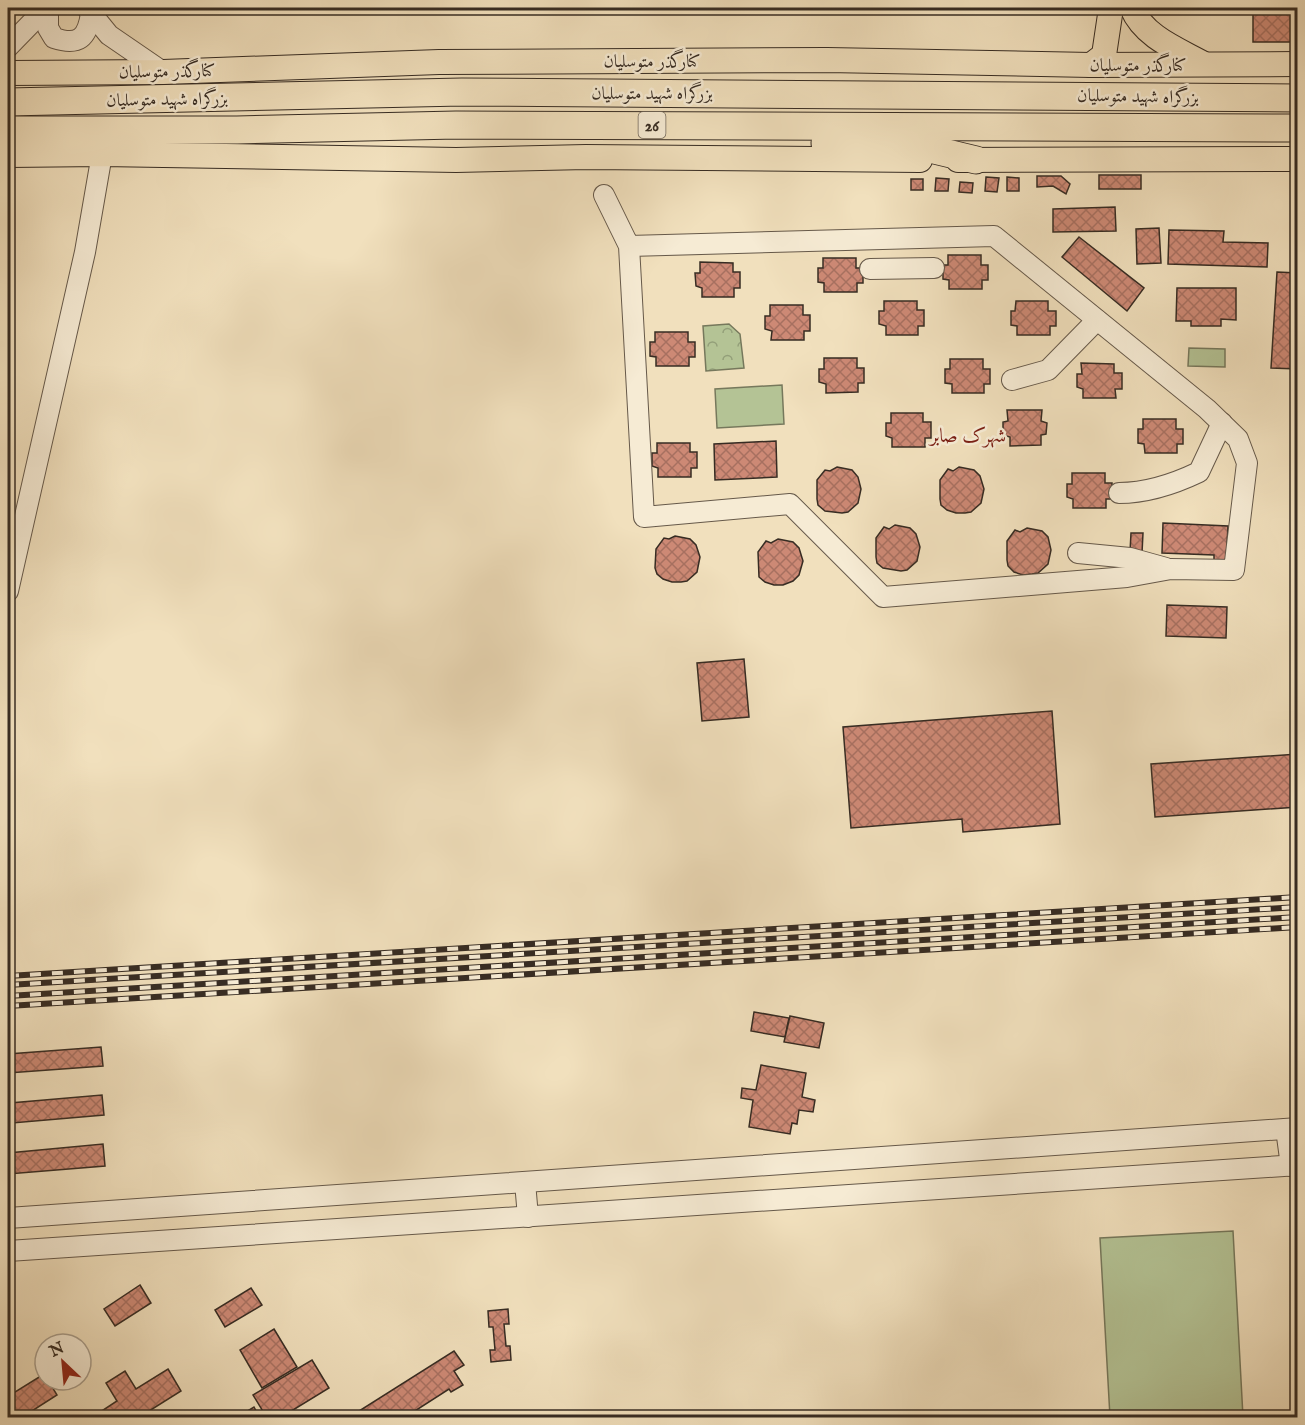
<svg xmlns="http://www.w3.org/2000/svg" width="1305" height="1425" viewBox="0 0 1305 1425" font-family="'IM FELL English',Amiri,serif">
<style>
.park{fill:url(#park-crowns);stroke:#76785c;stroke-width:1.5}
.pitch{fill:#b4c395;stroke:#76785c;stroke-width:1.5}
.building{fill:url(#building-cross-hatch);stroke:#372c23;stroke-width:1.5}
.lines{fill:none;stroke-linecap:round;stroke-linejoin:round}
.minor-casing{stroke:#66594a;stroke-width:22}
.major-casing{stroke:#372c23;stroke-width:26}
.highway-casing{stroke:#372c23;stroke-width:29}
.minor{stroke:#f6ebd4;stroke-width:20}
.major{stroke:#f1e0bd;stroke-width:24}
.highway{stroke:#f1e0bd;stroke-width:27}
.rail-casing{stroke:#372c23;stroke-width:6}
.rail{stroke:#f6ebd4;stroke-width:4;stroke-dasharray:11;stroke-linecap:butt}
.labels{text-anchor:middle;stroke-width:5;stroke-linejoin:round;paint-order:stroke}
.shield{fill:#f6ebd4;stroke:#706558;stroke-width:1.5}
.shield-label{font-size:16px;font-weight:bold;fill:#372c23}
.street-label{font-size:18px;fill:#372c23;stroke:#f6ebd4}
.neighbourhood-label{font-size:20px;fill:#7a1f14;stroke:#f6ebd4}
</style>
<defs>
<pattern id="park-crowns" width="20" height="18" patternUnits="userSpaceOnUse" patternTransform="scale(1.5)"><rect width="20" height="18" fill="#b4c395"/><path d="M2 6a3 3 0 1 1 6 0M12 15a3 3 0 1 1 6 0" fill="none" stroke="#939f79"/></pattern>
<pattern id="building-cross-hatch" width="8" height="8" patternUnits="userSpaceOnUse" patternTransform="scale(1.5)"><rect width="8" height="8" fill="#cd8975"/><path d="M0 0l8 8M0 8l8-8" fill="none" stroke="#a77060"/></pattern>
</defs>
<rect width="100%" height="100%" fill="#f1e0bd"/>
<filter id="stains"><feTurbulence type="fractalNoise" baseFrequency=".00333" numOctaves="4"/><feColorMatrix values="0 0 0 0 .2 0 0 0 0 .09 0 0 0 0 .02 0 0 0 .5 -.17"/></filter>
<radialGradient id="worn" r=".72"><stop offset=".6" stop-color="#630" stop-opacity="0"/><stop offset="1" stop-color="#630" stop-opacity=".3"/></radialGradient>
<polygon class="park" points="729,324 740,334 744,368 706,371 703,326"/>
<g class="pitch">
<polygon points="1189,348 1225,349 1225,367 1188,366"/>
<polygon points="782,385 784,424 717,428 715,389"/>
<polygon points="1233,1231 1243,1417 1110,1417 1100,1238"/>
</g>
<g class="building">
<polygon points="141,8 210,8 210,9"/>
<rect x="1253" y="8" width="45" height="34"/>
<rect x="1099" y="175" width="42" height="14"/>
<polygon points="1037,176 1061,176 1070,184 1066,194 1053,186 1037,187"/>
<polygon points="986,177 999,178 997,192 985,191"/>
<polygon points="1007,177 1019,178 1019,191 1007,191"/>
<polygon points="936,178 949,179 948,191 935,191"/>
<rect x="911" y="179" width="12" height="11"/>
<polygon points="960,182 973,183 972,193 959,192"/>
<polygon points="1115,207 1116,231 1053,232 1053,209"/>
<polygon points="1159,228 1161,263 1137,264 1136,229"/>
<polygon points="1169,230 1224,231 1223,242 1268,243 1267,267 1168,264"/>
<polygon points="1079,237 1144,288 1127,311 1062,257"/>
<polygon points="948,255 981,255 981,265 988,265 988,280 982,280 982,289 949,289 949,280 943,279 943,265 948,265"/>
<polygon points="823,258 856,258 856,268 863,268 863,283 857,283 857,292 824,292 824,283 818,282 818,268 823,268"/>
<polygon points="700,262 733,263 733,272 740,272 740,288 734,288 734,297 702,297 702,288 696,286 695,273 700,273"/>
<polygon points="1277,272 1298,273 1298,369 1271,368"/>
<polygon points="1177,288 1236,288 1236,320 1221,319 1221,326 1191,326 1191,321 1176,321"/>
<polygon points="884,301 917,301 917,310 924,310 924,326 918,326 918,335 886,335 886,326 879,324 879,311 884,311"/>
<polygon points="1016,301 1048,301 1048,311 1056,311 1056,326 1050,326 1050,335 1017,335 1017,326 1011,325 1011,311 1015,311"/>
<polygon points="770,305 803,305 803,315 810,315 810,331 804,331 804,340 771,340 772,331 765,329 765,316 770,316"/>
<polygon points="655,332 688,332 688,342 695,342 695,357 689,357 689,366 656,366 656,357 650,356 650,342 655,342"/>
<polygon points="824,358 857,358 857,368 864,368 864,383 858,383 858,392 826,393 826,384 819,382 819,369 824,369"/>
<polygon points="950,359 983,359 983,369 990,369 990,384 984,384 984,393 952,393 952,384 945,383 945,369 950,369"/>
<polygon points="1081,363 1114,364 1114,373 1122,373 1122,389 1115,389 1116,398 1083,398 1083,389 1077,387 1077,374 1082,374"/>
<rect x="1294" y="385" width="4" height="12"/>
<polygon points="1007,410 1042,410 1041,421 1047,423 1046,434 1041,435 1041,445 1010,446 1010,437 1003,435 1003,422 1008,421"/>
<polygon points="891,413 923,413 923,422 931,422 931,438 925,438 925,447 892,447 892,438 886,436 886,423 891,423"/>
<polygon points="1143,419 1176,419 1176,429 1183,429 1183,444 1177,444 1177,453 1145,453 1144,444 1138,443 1138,429 1143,429"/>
<polygon points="776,441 777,477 715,480 714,444"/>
<polygon points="657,443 690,443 690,452 697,452 697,468 691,468 691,477 658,477 658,468 652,466 652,453 657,453"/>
<polygon points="837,467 852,470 858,477 861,489 858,503 848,512 842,513 825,511 818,505 817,499 817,480 825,470 830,471"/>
<polygon points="959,467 974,470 980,476 984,489 981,503 971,512 965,513 956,513 947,510 941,505 940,499 940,480 948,469 953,471"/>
<polygon points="1072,473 1105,473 1105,483 1112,483 1112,499 1106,499 1106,508 1073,508 1073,499 1067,497 1067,484 1072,484"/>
<polygon points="1163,523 1228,526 1226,562 1214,561 1214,555 1162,553"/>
<polygon points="895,525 910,528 916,534 920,547 917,561 907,570 901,571 883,568 877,563 876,557 876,538 884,527 889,529"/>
<polygon points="1027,528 1042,531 1048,537 1051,550 1048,564 1038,573 1032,574 1023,575 1014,572 1008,566 1007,560 1007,541 1015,530 1020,532"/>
<polygon points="1131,533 1143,533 1142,553 1130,552"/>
<polygon points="675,536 690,539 696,545 700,557 697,572 687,581 681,582 672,582 663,579 657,574 655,568 656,549 664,538 669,539"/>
<polygon points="778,539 793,542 799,548 803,561 799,575 793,581 783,585 774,585 765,582 759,577 758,552 766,541 771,543"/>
<polygon points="1167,605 1227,607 1226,638 1166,636"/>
<polygon points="744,659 749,717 702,721 697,663"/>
<polygon points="1052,711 1060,824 963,832 962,819 851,828 843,727"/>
<polygon points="1298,754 1298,807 1155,817 1151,764"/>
<polygon points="754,1012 789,1018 785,1037 751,1031"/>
<polygon points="790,1016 824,1023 819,1048 784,1042"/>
<polygon points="101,1047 103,1066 8,1073 8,1054"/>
<polygon points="761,1065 806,1073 802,1097 815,1100 813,1112 799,1110 797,1124 792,1123 790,1134 749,1127 753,1100 741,1098 742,1088 756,1090"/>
<polygon points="102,1095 104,1115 12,1123 10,1103"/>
<polygon points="103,1144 105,1166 8,1174 8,1153"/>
<polygon points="140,1285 151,1303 115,1326 104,1309"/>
<polygon points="251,1288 262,1305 225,1327 215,1310"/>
<polygon points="508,1309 509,1324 504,1324 506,1346 510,1346 511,1360 491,1362 490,1350 495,1350 493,1327 489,1327 488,1311"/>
<polygon points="274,1329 297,1367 262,1388 240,1350"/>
<polygon points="454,1351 464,1365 454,1371 463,1385 451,1392 449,1389 404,1418 363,1418 359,1411"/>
<polygon points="312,1360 329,1388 280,1418 267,1418 253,1395"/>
<polygon points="168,1369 181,1391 138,1418 91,1418 117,1401 106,1383 125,1371 136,1389"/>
<polygon points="44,1374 45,1380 48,1380 57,1395 21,1418 8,1418 8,1387 12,1394"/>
<polygon points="254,1407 259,1416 236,1418"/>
</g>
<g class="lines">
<g class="minor-casing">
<g id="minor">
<path d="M48 8V28L54 38C79 46 87 38 91 14"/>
<polyline points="87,8 109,35 163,72"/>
<polyline points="8,47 46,8"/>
<polyline points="604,195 629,246 644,517 790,504 883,597 1127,577 1171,569 1234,570 1247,463 1238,439 1207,409 994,236 629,246"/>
<polyline points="870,269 934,268"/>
<polyline points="1012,380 1048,370 1097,320"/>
<path d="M1119 493C1148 493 1174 484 1199 472L1222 423"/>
<polyline points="1078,553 1130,558 1166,568"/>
<polyline points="8,591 85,252 102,154"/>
<polyline points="1286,1129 1291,1166"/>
<polyline points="525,1182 528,1217"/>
<polyline points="8,1218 1298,1128"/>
<polyline points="8,1251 1298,1165"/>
</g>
</g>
<g class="major-casing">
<g id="major">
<path d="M1132 8C1144 37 1177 49 1204 64"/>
<polyline points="1091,65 1104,55 1111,8"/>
<polyline points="8,73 163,72 439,62 827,60 1091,65 1298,64"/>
<polyline points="8,155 102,154 456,160 586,157 920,160"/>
<polyline points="958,160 1298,159"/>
</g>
</g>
<g class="highway-casing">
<g id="highway">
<polyline points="8,102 462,92 1298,98"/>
<polyline points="8,130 237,130 456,125 1298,128"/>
<polyline points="825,143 926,148 976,160"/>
</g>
</g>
<use href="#minor" class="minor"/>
<use href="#major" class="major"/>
<use href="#highway" class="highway"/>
<g class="rail-casing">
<g id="rail">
<polyline points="8,976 1298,897"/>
<polyline points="8,985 1298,907"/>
<polyline points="8,996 1298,917"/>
<polyline points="8,1006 1298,927"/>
</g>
</g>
<use href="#rail" class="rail"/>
</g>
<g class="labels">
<rect class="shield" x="638.5" y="112" width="27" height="26" rx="4.5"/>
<g class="shield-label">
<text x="652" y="131">26</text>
</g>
<g class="street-label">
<text x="652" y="67">کنارگذر متوسلیان</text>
<text x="1138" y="71">کنارگذر متوسلیان</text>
<text transform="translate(167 71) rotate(-1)" y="6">کنارگذر متوسلیان</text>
<text x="652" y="99">بزرگراه شهید متوسلیان</text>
<text transform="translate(1138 96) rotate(1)" y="6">بزرگراه شهید متوسلیان</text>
<text transform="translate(167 99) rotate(-1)" y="6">بزرگراه شهید متوسلیان</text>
</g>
<g class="neighbourhood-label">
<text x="968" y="442">شهرک صابر</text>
</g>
</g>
<rect width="1305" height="1425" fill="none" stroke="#f1e0bd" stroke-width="30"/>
<rect x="9" y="9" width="1287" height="1407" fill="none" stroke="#372c23" stroke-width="3"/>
<rect x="15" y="15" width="1275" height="1395" fill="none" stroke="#372c23" stroke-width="1.5"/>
<g transform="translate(63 1362) rotate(334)"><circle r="28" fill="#f6ebd4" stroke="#aa9f8d" stroke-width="1.5"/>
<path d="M0-4.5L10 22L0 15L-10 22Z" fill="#8f2418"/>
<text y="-9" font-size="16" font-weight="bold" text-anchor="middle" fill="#372c23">N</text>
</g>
<rect width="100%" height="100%" filter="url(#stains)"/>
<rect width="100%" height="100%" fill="url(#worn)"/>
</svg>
